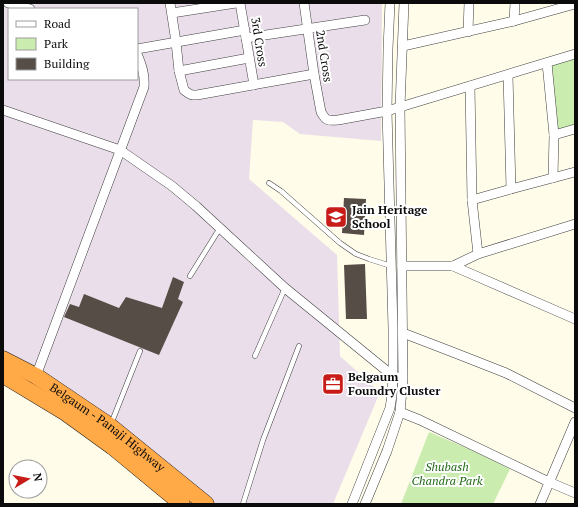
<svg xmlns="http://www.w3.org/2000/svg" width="578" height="507" viewBox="0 0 578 507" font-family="'PT Serif',serif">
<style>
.industrial{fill:#ebdeeb;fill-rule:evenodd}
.green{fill:#caedaf}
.building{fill:#554d46}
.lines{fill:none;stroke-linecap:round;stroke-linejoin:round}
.lane-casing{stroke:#3e3e3e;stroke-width:5.5}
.street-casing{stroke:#3e3e3e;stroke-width:10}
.highway-casing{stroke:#1c1c1c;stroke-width:17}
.lane{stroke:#fff;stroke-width:4.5}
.street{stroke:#fff;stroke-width:9}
.highway{stroke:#ffa947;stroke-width:16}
.labels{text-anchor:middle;stroke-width:4;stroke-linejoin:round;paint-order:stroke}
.street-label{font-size:12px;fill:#0b0b0b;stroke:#fff}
.poi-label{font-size:12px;font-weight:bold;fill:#0b0b0b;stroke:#fff;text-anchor:start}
.park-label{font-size:12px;font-style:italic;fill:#216816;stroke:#fff}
</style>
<rect width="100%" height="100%" fill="#fffce9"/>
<path class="industrial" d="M3 3H382L381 141 300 134 283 122 253 120 249 179 337 255 340 356 380 392 333 504H215L103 412 3 354ZM9 9H137V79H9Z"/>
<g class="green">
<polygon points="575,57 575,127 556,132 548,64"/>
<polygon points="429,432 471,450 510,469 493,504 401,504"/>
</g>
<g class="building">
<polygon points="344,198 366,199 364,235 342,233"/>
<polygon points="365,264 367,319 346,319 344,265"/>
<polygon points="173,277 184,282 178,299 183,302 159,355 64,317 70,304 79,307 84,294 119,308 126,297 162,308"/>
</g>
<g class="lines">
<g class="lane-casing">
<g id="lane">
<polyline points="269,183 281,191 340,243 356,254 369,259 391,266"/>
<polyline points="190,276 220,228"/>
<polyline points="255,356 285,288"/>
<polyline points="111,424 140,351"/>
<polyline points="243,504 263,440 299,346"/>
</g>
</g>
<g class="street-casing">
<g id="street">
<polyline points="8,3 30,9"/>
<polyline points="170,3 176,42 179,71 184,90 188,93 192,95 197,95 314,74"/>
<polyline points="240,3 254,85"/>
<path d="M304 3 314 74 321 112C326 121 328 121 338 120L387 111 575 54"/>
<polyline points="172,13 236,3"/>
<polyline points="514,21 515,3"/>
<polyline points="468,32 469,3"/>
<polyline points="246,38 365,20"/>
<polyline points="403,46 514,21 575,4"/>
<polyline points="137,49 245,30"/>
<polyline points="547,63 554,135 553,178"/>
<polyline points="179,71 249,58"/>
<polyline points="508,75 511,189"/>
<polyline points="470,86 472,200 478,254"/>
<polyline points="3,110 120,150 172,186 196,206 285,288 393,376 397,377"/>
<polyline points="554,135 575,129"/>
<polyline points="472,200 511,189 575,172"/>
<polyline points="402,266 453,266 478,254 575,224"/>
<polyline points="453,266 575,319"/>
<polyline points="403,333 455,353 506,373 575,408"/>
<path d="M36 376 144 87C145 75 142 66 137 54"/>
<polyline points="400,412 420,420 549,482 575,493"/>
<polyline points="352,504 390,408 392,395 393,376 393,328 387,111 388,49 390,3"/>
<polyline points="365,504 387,451 400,412 403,379 400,107 404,3"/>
<polyline points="540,504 575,422"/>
</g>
</g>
<g class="highway-casing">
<g id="highway">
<path id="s1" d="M3 359 36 376 110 426 206 504"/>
<polyline points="3,375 66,413 113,447 182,504"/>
</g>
</g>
<use href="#lane" class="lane"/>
<use href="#street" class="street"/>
<use href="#highway" class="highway"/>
</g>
<defs>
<g id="school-square" transform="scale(1.15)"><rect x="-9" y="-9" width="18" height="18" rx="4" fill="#c71c17" stroke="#fff"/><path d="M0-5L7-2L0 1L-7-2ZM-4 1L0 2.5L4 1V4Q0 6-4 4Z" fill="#fff"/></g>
<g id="office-square" transform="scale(1.15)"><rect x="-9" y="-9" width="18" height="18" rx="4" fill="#c71c17" stroke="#fff"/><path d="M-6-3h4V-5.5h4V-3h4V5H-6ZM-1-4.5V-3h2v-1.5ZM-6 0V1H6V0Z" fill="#fff"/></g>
</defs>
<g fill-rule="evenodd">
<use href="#school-square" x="336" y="217"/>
<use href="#office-square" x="333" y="384"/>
</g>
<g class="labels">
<g class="street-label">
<text transform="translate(259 42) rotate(81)" y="4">3rd Cross</text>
<text transform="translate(324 56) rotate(81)" y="4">2nd Cross</text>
<text dy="4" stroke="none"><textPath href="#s1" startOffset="125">Belgaum - Panaji Highway</textPath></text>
</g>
<g class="poi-label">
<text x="352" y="214">Jain Heritage<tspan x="352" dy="14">School</tspan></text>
<text x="348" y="381">Belgaum<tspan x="348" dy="14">Foundry Cluster</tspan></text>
</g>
<g class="park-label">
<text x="447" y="471">Shubash<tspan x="447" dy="14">Chandra Park</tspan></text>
</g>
</g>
<rect width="578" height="507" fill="none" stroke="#0b0b0b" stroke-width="8"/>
<rect x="8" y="8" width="130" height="72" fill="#ffffff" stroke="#9d9d9d"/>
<rect x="16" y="21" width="20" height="6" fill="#ffffff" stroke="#9d9d9d"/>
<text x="44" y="28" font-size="12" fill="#0b0b0b">Road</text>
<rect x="16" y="38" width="20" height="12" fill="#caedaf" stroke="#9d9d9d"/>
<text x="44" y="48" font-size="12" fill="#0b0b0b">Park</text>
<rect x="16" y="58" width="20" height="12" fill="#554d46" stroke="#9d9d9d"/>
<text x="44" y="68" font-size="12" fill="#0b0b0b">Building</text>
<g transform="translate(28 479) rotate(80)"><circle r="19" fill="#ffffff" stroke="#9d9d9d"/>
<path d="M0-3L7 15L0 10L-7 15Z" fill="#c71c17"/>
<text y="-6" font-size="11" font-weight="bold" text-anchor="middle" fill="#0b0b0b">N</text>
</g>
</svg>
